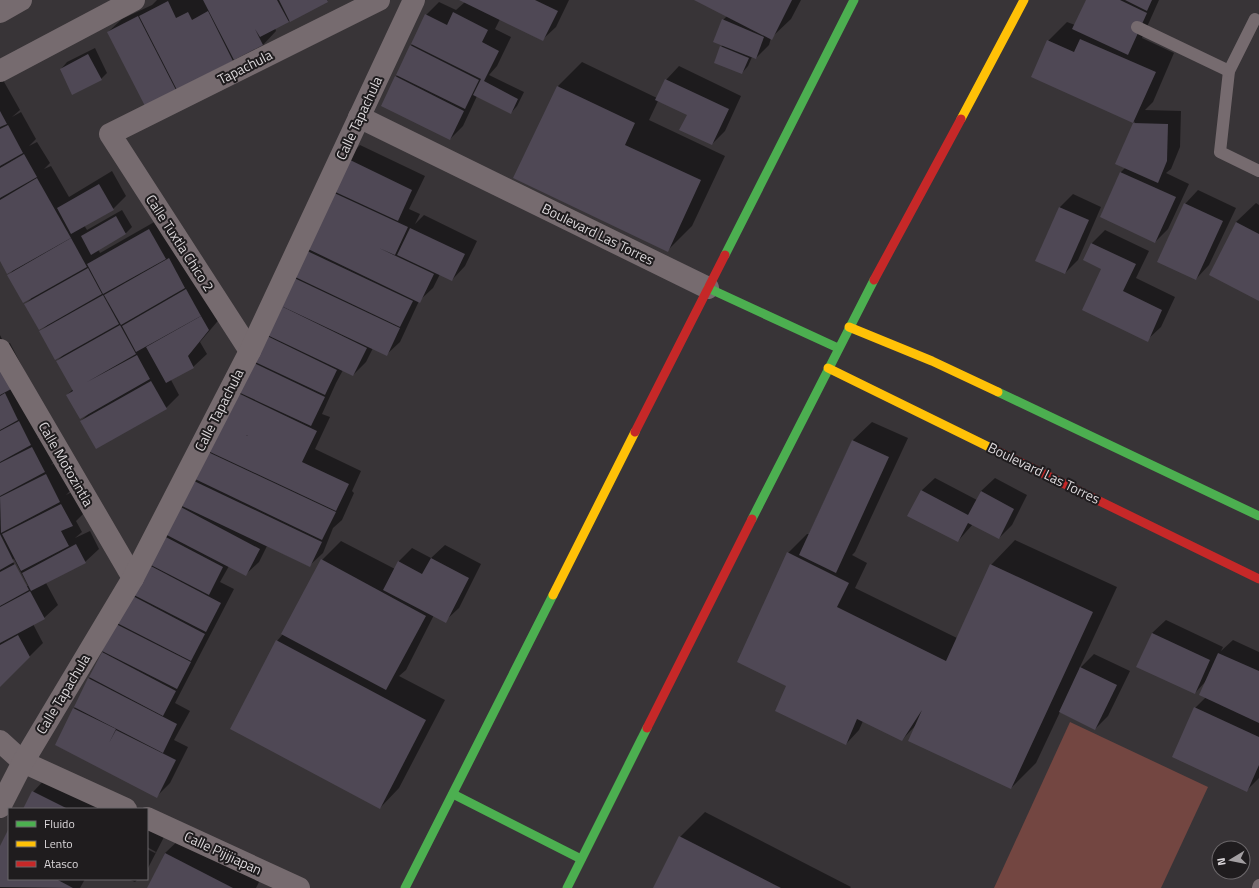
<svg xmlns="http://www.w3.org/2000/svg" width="1259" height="888" viewBox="0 0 1259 888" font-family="'Titillium Web',sans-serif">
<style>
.green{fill:#734641}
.shadow{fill:#0007;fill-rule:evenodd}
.building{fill:#4f4855}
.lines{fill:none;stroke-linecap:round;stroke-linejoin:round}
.lane{stroke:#766b6f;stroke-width:12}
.street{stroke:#766b6f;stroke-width:22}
.fast{stroke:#4caf50;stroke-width:9}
.slow{stroke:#ffc107;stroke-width:9}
.jam{stroke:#c62828;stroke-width:9}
.labels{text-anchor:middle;stroke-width:4;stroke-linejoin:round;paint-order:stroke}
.street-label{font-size:14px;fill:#dcd8db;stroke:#1f1c1e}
</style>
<rect width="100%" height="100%" fill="#383437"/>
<polygon class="green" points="1070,722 1208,787 1161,888 994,888"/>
<g class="shadow">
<polygon points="157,0 328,0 275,28 276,31 263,45 175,90 108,32 122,19 152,5"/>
<polygon points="462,0 569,0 556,27 542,40 500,19 495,29 511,37 497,66 489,75 524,92 517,106 511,113 477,96 463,126 450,139 396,77 426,15 439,2 456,10 465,2"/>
<polygon points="696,0 801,0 791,19 771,38 769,45 756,58 752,57 748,66 742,73 721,47 723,45 723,20 727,16"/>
<polygon points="1087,0 1159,0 1142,38 1174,53 1153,102 1145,110 1181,111 1180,147 1171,169 1166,173 1189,184 1168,229 1155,242 1101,216 1121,172 1125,168 1117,164 1135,122 1033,77 1048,41 1067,22 1075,25"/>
<polygon points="95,48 107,73 101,79 61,69 67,62"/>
<polygon points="582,62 657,98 666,80 679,66 741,96 725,131 712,144 688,114 658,101 649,120 725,156 692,226 667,251 558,86"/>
<polygon points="3,80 20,110 12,117 21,112 36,139 29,146 37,142 50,163 44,169 51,166 69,197 112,171 126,196 113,209 84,225 87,230 122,210 132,227 126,233 98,249 100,253 163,217 198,274 191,281 200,277 222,316 200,342 207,354 193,367 171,380 179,395 166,408 81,421 88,414 67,395 73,389 57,361 64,354 41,331 48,324 25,304 31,299 9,275 14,269 0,259 0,81"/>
<polygon points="360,145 425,176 409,209 420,214 415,224 424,215 477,241 465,266 452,280 440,274 433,288 419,301 400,342 386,355 373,348 366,362 353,375 343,370 336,383 322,414 330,417 315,449 361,471 352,491 354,493 342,520 333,528 323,553 309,566 267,546 259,562 245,575 229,566 220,582 234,589 175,703 190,711 174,740 188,747 170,783 157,796 56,745 102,653 197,479 346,159"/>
<polygon points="1198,190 1236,208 1209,265 1196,279 1185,204"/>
<polygon points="1073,194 1101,207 1078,260 1065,273 1036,260 1060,207"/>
<polygon points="1256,203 1259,205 1259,300 1236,222"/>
<polygon points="1105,230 1149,251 1136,278 1175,297 1161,327 1147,340 1103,268 1091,244"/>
<path d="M0 335 5 345 10 343 26 374 44 431 37 438 45 434 58 458 51 465 59 461 73 488 66 495 74 491 85 512 76 521 82 532 75 538 90 531 99 549 85 562 46 583 58 605 44 618 33 624 43 643 0 686ZM14 559 28 586H26L12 560Z"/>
<polygon points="872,422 908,438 855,552 852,555 867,563 855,588 957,638 991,565 1015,540 1117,587 1079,669 1094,654 1130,671 1108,716 1095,729 1060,712 1036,763 1011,788 916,725 902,740 863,721 859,730 846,744 788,685 788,553 807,534 809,534 852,441"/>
<polygon points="935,478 977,500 981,491 995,478 1027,495 1012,525 999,538 973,524 958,541 921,491"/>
<polygon points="341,541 395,569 399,561 412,548 431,558 445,545 481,564 459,608 445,621 434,615 406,670 399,676 445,700 399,788 380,808 277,641 283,634 322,560"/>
<polygon points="1166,620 1223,647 1221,651 1233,640 1259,652 1259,778 1246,791 1195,708 1206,697 1206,681 1195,693 1152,633"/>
<polygon points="46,778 108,809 25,809 33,792"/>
<polygon points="705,812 851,887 850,888 654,888 680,837"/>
<polygon points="147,828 164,837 147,870 147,849 155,853 156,852 147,847"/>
<polygon points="9,830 9,879 85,879 80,888 0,888 0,848"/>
<polygon points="185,834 263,874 256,888 148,888 165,853"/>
<polygon points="128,879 138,879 135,882"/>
</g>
<g class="building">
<polygon points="203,0 277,0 289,22 260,37 255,29 263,45 234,60"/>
<polygon points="279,0 327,0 328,2 290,22"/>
<polygon points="459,0 535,0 558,11 543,41"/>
<polygon points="694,0 792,0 772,40"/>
<polygon points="1086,0 1120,0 1147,13 1128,55 1072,29"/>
<polygon points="1125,0 1152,0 1147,11"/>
<polygon points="168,1 176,18 188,12 192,20 208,11 233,61 177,90 139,16"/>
<polygon points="453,12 488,30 482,42 499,51 484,81 518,99 511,114 473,95 481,79 411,44 425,14 447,25"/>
<polygon points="138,16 176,90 145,106 107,32"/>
<polygon points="722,19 764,37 756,59 713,42"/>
<polygon points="1080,39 1156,72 1133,123 1031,77 1047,40 1074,52"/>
<polygon points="410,45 479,80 465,109 396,75"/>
<polygon points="720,46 749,58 742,74 714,63"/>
<polygon points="88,54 102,80 72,95 60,69"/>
<polygon points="395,76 464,111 450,140 381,106"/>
<polygon points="665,79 729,109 712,145 679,130 687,115 655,100"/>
<polygon points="557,86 635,123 625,145 701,180 668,252 513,178"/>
<polygon points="0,111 7,124 0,127"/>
<polygon points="1133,123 1168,124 1167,161 1158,183 1115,164"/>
<polygon points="8,125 23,153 0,166 0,129"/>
<polygon points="24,154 37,177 0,198 0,168"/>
<polygon points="346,158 412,190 398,221 331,190"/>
<polygon points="1120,172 1176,197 1155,243 1100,217"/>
<polygon points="37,178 71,238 7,274 0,261 0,200"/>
<polygon points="99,184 114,210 71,234 57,208"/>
<polygon points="330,191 408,227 395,255 379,248 434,274 420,303 304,247"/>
<polygon points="1184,203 1223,221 1196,280 1157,262"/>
<polygon points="1059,207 1089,220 1065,274 1035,261"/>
<polygon points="116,216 126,234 91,255 81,236"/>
<polygon points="1236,222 1259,234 1259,301 1209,275"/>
<polygon points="410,228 465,254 452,281 397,255"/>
<polygon points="149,229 166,259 103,294 87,264"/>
<polygon points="71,238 87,267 23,303 7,275"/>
<polygon points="1091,243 1136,264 1123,291 1162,310 1148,342 1082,310 1101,269 1083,260"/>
<polygon points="303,249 413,301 400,327 291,275"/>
<polygon points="169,258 185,288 121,325 104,295"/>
<polygon points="88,268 102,294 39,330 24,304"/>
<polygon points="290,276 400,328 387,356 277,304"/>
<polygon points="186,289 201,316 136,352 122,326"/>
<polygon points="103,295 119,324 55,360 39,331"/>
<polygon points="277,304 367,348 353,376 263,333"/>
<polygon points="201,316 209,330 188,356 194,368 166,383 146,347"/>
<polygon points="120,325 136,354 87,382 137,355 150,379 80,419 66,395 73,391 56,361"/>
<polygon points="263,334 337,370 325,395 251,360"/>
<polygon points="250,361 325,397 311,426 236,391"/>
<polygon points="0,362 13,388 0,395"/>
<polygon points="151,381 167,409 96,449 80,421"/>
<polygon points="236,392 317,431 302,462 349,484 336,511 208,451 221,423 248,436 221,423"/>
<polygon points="5,393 18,420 0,430 0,396"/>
<polygon points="19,421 31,445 0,462 0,431"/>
<polygon points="852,440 889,457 836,573 799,555"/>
<polygon points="32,447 45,472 0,496 0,463"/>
<polygon points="208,452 336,512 322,540 195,479"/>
<polygon points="46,474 60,502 1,533 0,497"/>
<polygon points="194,481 322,542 310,567 182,506"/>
<polygon points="921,490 968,515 981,491 1014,509 999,539 968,523 958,542 907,516"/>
<polygon points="61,504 73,526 61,531 69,546 21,571 2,534"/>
<polygon points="177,505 260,549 246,576 163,533"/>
<polygon points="0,534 14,562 0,570"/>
<polygon points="162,535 223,567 209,595 147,563"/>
<polygon points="76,544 86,563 31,591 22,573"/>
<polygon points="787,552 849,583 837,607 946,661 990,564 1093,612 1011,789 908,741 931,690 922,710 902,741 857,719 846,745 775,711 786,686 737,662"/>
<polygon points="431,558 469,578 446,623 383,590 398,561 422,574"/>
<polygon points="321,559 426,616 386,690 281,634"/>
<polygon points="15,564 29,590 0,606 0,572"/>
<polygon points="147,564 221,603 206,632 132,594"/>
<polygon points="30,591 45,619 0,643 0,607"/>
<polygon points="131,595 205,634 191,661 117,623"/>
<polygon points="116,624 191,662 177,689 102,651"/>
<polygon points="1152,633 1210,660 1195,694 1136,667"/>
<polygon points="18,635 30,657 0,687 0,645"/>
<polygon points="276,640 426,720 380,809 230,729"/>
<polygon points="102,652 176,691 163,716 89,677"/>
<polygon points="1218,653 1259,671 1259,723 1199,695"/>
<polygon points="1080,667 1117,685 1095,730 1059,712"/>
<polygon points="88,678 177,724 163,753 74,707"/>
<polygon points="1194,707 1259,737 1259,765 1247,792 1172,757"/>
<polygon points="73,708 116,729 109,743 116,730 176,760 157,798 55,745"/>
<polygon points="32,791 68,809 23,809"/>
<polygon points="9,828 9,879 56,879 73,888 0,887 0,846"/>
<polygon points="679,836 781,888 653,888"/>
<polygon points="165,853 233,888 147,888"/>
</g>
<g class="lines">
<g class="lane">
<polyline points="1255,19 1229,71 1220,152 1259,171"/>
<polyline points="1137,27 1229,71"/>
<polyline points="1258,888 1259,885"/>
</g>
<g class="street">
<polyline points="0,12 21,0"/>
<polyline points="0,71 134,0"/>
<polyline points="359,117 708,288"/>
<polyline points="0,350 133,578"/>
<polyline points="250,351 110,134 379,0"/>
<polyline points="0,741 23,762 126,809"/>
<polyline points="0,807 23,762 133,578 250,351 414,0"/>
<polyline points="147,818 299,888"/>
</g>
<g class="fast">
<polyline points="725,255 854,0"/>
<polyline points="708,288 838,348"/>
<polyline points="998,392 1259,516"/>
<polyline points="752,519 874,280"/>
<polyline points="453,794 581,859"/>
<polyline points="405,888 553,595"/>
<polyline points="567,888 647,728"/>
</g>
<g class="slow">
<polyline points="961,119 1024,0"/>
<polyline points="849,327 932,361 998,392"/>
<polyline points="828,368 993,449"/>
<polyline points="553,595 635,432"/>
</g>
<g class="jam">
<polyline points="874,280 961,119"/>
<polyline points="635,432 725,255"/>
<polyline points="993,449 1259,579"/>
<polyline points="647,728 752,519"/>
</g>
</g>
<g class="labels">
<g class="street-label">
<text transform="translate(245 67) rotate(-27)" y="5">Tapachula</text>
<text transform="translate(359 118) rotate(-65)" y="5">Calle Tapachula</text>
<text transform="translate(598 234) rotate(26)" y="5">Boulevard Las Torres</text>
<text transform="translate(180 243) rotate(57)" y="5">Calle Tuxtla Chico 2</text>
<text transform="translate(219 410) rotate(-63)" y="5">Calle Tapachula</text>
<text transform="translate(66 464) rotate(60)" y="5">Calle Motozintla</text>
<text transform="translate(1044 473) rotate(26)" y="5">Boulevard Las Torres</text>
<text transform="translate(63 694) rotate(-59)" y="5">Calle Tapachula</text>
<text transform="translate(223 853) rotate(25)" y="5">Calle Pijijiapan</text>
</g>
</g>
<rect x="8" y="808" width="140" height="72" fill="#1f1c1e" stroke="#6b676a"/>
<rect x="16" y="821" width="20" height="6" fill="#4caf50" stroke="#6b676a"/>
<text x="44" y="828" font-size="12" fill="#dcd8db">Fluido</text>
<rect x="16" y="841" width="20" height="6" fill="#ffc107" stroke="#6b676a"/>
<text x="44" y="848" font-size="12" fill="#dcd8db">Lento</text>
<rect x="16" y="861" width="20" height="6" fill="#c62828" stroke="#6b676a"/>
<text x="44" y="868" font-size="12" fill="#dcd8db">Atasco</text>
<g transform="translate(1231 860) rotate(260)"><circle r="19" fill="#1f1c1e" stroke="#6b676a"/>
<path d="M0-3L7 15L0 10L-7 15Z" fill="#a39fa2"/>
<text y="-6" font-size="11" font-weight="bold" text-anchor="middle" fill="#dcd8db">N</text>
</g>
</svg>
